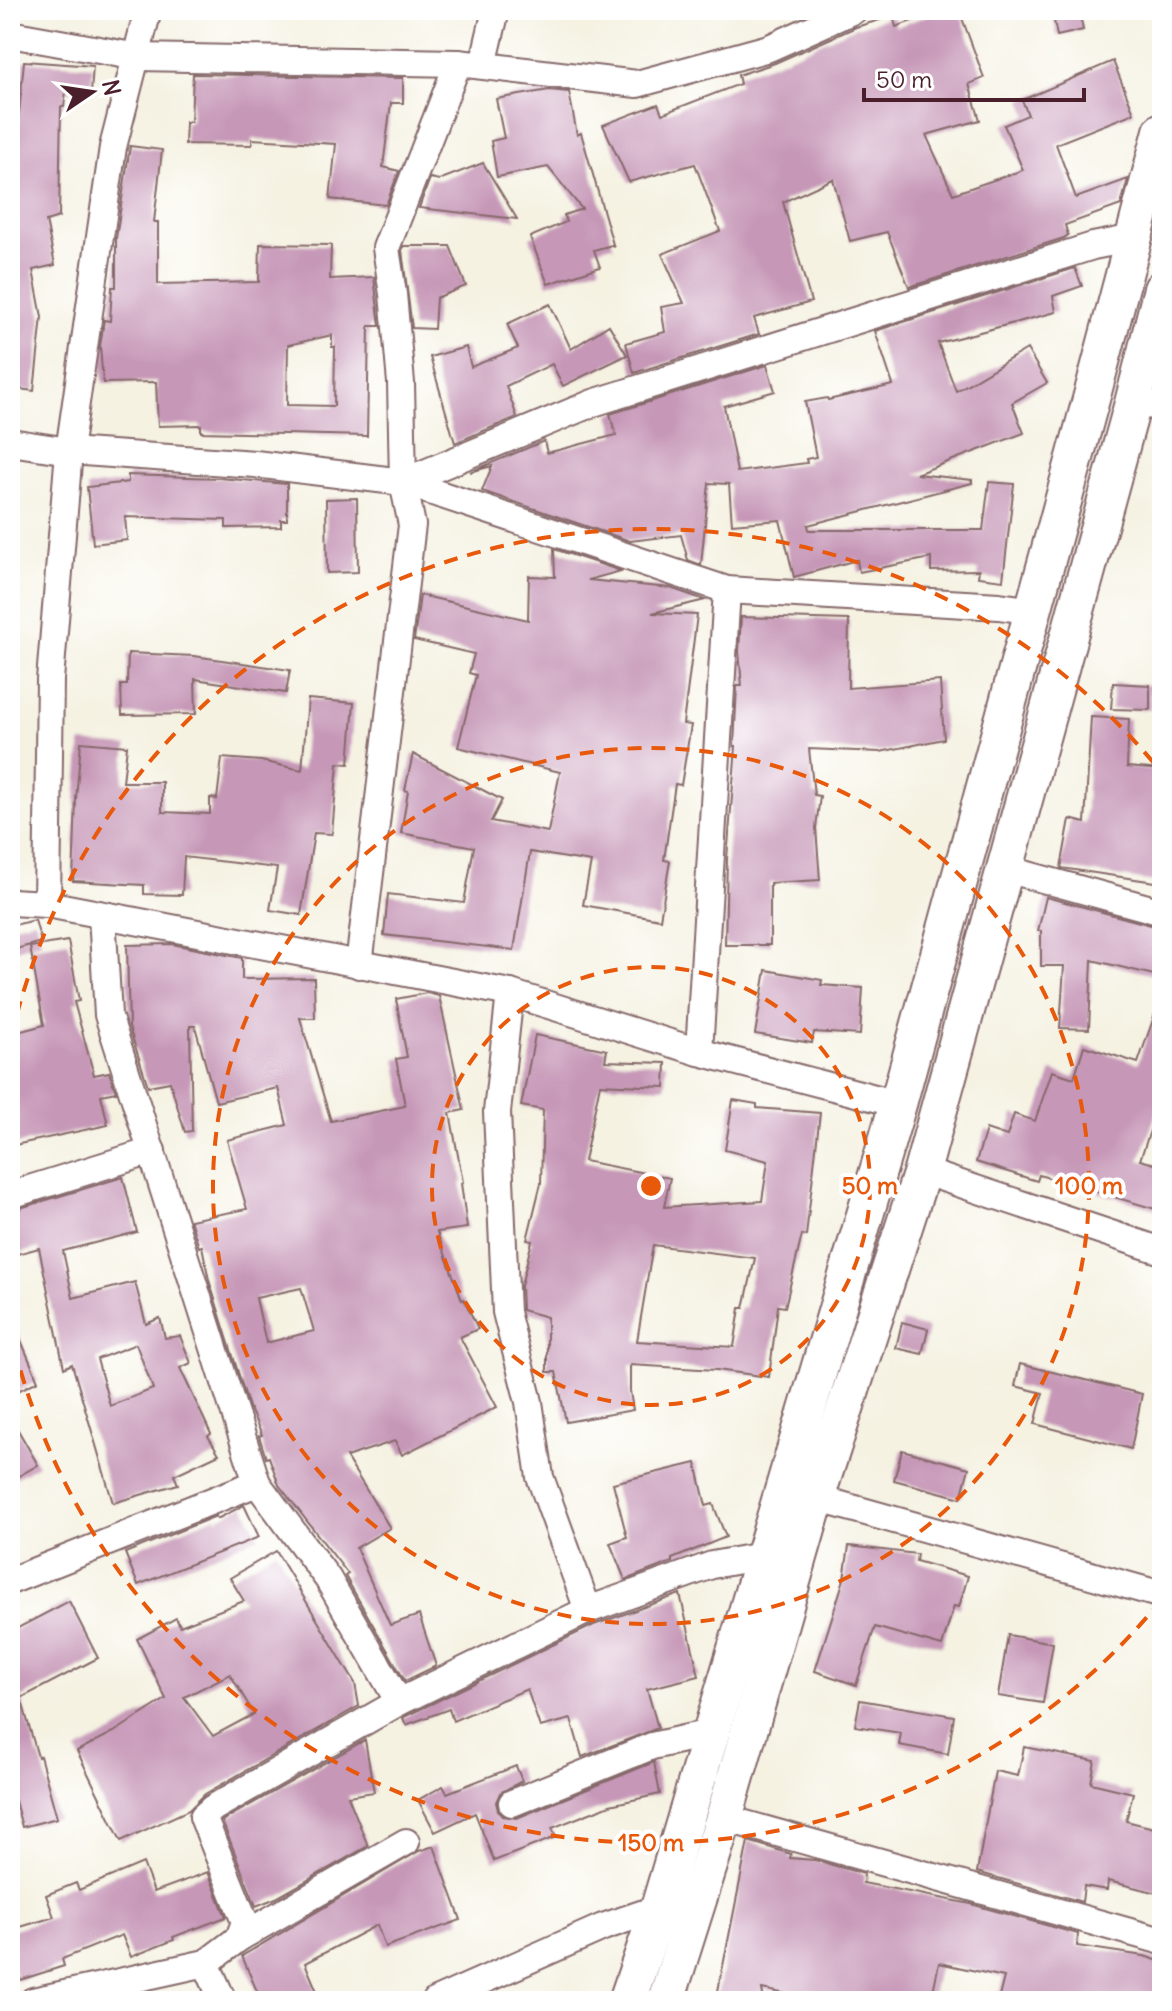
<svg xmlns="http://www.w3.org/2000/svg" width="1172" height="2011" viewBox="0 0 1172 2011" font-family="Delius,sans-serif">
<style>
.building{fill:#c697b7;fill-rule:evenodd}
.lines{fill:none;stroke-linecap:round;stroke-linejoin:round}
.minor-casing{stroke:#86696b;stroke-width:30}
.secondary-casing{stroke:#86696b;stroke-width:40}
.minor{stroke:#fff;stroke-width:26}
.secondary{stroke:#fff;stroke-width:36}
.ring{fill:none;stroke:#e8590c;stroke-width:4;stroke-dasharray:14 10}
.centre{fill:#e8590c;stroke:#fff;stroke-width:4}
.ring-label{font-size:24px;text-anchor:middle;font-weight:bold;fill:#e8590c;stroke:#fff;stroke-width:8;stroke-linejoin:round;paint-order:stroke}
</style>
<rect width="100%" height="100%" fill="#fff"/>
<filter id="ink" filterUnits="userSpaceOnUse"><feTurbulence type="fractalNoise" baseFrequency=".0125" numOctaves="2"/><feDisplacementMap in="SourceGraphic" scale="16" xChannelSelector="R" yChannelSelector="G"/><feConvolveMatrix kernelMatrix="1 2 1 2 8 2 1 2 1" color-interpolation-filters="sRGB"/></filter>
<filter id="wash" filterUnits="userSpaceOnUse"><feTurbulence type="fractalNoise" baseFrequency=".006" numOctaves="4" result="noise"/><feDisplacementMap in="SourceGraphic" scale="32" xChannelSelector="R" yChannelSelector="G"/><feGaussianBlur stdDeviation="1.8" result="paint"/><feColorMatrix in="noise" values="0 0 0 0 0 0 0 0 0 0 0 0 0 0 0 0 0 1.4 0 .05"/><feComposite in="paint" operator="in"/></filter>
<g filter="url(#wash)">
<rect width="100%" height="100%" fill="#f5f2e2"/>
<g id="blocks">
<g class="building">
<polygon points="942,10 959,10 984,78 969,84 980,120 926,135 953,194 1023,170 1004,125 1028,115 1022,100 1113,61 1134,113 1056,144 1076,198 1128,179 1121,205 1065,225 1068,235 1064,238 909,287 887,232 850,241 833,179 783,202 811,302 754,318 759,334 634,373 626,343 665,332 661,307 684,303 662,254 720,231 695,164 629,182 603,125 658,104 662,114 740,84 738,75 775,63 856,27 893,16 896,27"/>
<polygon points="1052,10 1079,10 1083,30 1057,36"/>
<polygon points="24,61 93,66 91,93 66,91 64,107 61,107 59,217 46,221 55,265 33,270 42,317 34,391 10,388 10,214 16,213 17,135"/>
<polygon points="193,74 403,78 403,103 391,103 383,167 399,171 386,205 330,199 336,144 252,139 252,145 185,144 186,122 191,122"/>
<polygon points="549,90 569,92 577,135 581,133 614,248 612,245 594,250 600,267 548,284 530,237 566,222 564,215 582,209 548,167 497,177 491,141 504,138 496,99"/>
<path d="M130 146 162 150 154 222H158V284L259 282 260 244 331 245 330 279 374 277 380 326H369L367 436 201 432V425L158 426 156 382 103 383 100 346 104 320 110 321 112 287H116V238ZM332 335V347H335L334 406 287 405 288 345Z"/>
<polygon points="483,163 517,219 419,208 430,178 439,180"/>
<polygon points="404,246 450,246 466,286 436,298 434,329 412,328 402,250"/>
<polygon points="1075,268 1082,286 1053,296 1056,312 938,343 956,391 1027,349 1047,383 1012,403 1024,433 916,474 972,480 972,483 808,525 809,530 983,530 989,482 1014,484 1003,580 978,577 979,570 931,571 931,558 859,572 857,560 794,577 780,520 732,524 729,484 709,483 701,565 688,560 681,535 630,541 482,491 492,466 470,472 544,441 547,453 616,435 610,414 767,365 775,391 724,406 737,472 807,463 806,459 816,457 805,402 827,398 828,400 893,385 875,331"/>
<polygon points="550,304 571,349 609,325 627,355 563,386 552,364 506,386 517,417 455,443 430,357 466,347 471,367 518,348 507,324"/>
<polygon points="128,475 219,478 287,484 287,520 281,520 281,527 226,528 226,520 125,517 127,540 93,544 87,487 128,482"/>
<polygon points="357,498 358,572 327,573 326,499"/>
<polygon points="554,549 621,571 588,580 670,588 705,600 652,613 697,615 683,724 691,725 681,785 675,784 664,860 670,861 660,919 583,905 591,862 530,852 514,950 384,935 388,894 464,903 474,847 401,833 408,791 405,790 413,754 502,800 491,821 548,832 560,772 458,747 476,675 469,673 474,654 414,640 420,595 528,620 529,576 555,577"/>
<polygon points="741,617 849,620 848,688 940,681 944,739 880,752 809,749 814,795 820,796 816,828 820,880 770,883 770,945 725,945 727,859 736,746 734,746 737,686 742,686 739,651"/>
<polygon points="128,653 194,656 290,670 286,693 195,679 196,714 122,715 121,685 127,685"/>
<polygon points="1113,683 1150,685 1150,710 1111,709"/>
<polygon points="308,699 354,703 349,764 338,763 332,834 314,833 301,915 270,910 277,868 184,857 182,895 144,894 144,885 73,881 76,799 81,742 127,746 123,782 162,782 162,812 210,814 210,798 217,799 222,758 261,761 302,770"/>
<polygon points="1091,717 1129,719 1127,767 1162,770 1162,883 1061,868 1070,819 1085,823"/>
<polygon points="1046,897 1162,928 1162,977 1092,960 1089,1029 1060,1028 1064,966 1041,966 1041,931 1038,931"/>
<polygon points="35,920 41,942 16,949 10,926"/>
<polygon points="68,941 79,1001 74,1002 94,1075 109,1072 116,1092 101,1095 108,1125 10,1146 10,1034 44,1025 30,947"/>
<path d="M172 944 242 958V979L314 978 315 1018H300L331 1121 405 1106 396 1059 407 1057 396 999 427 993 439 996 464 1110 450 1113 463 1182 461 1183 467 1228 437 1232 462 1300 464 1299 478 1329 460 1337 497 1407 402 1455 395 1441 346 1457 390 1528 356 1548 390 1625 419 1615 436 1666 405 1681 345 1576 348 1574 279 1485 269 1457 266 1458 259 1436 262 1435 249 1407 209 1280 202 1246 199 1247 190 1220 247 1209 227 1140 287 1125 278 1088 216 1102 195 1026H190L192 1131 185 1132 170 1082 148 1086 129 1027 127 945ZM301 1288 314 1331 266 1343 256 1298Z"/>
<polygon points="766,970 822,980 821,985 863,988 860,1035 814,1032 812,1043 755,1034"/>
<polygon points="1158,1005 1162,1006 1162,1096 1140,1160 1162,1166 1162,1211 1039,1175 1037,1181 976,1162 986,1129 1007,1136 1014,1114 1035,1121 1052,1071 1074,1078 1084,1046 1138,1063"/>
<path d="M535 1035 607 1050 605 1061 666 1063 665 1087 600 1084 584 1161 670 1178 664 1207 762 1201 768 1161 725 1150 733 1100 757 1104V1108L820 1113 806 1236 802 1235 785 1307 778 1306 769 1377 717 1370 630 1365V1391L633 1410 566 1422 556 1372H547V1317L522 1310 521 1286 532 1241 527 1240 541 1183 543 1110 521 1106ZM653 1245 755 1258 744 1308H740L734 1347 637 1341Z"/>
<path d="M123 1177 137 1232 63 1251 73 1298 135 1282 146 1324 160 1318 165 1338 180 1336 191 1363 180 1368 211 1434 208 1436 219 1454 174 1475 178 1484 113 1503 72 1364 64 1368 39 1248 10 1256V1211ZM136 1344 153 1389 110 1406 97 1359Z"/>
<polygon points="10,1314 38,1381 10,1395"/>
<polygon points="902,1322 928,1329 922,1354 896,1348"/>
<polygon points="1020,1364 1142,1394 1131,1449 1035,1424 1043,1393 1015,1386"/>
<polygon points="10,1416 38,1465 10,1481"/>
<polygon points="902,1450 969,1468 961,1498 894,1480"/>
<polygon points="696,1463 706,1506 713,1504 726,1537 672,1559 672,1562 625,1580 610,1543 627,1537 613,1483"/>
<polygon points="244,1505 259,1537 138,1585 125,1553 216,1516 217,1519"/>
<polygon points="849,1546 917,1554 916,1561 968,1576 959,1607 954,1606 942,1646 875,1627 856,1685 815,1671 844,1579"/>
<path d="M276 1551 355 1683 359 1706 205 1794 189 1810 121 1841 77 1751 114 1732 166 1699 137 1639 176 1618 180 1626 244 1601 230 1578ZM230 1674 254 1714 213 1736 184 1697Z"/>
<polygon points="680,1594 699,1676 647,1689 658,1728 582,1757 571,1719 540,1727 527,1689 453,1721 449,1709 406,1725 403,1718 406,1716 594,1625"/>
<polygon points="69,1601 98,1658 21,1698 38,1757 40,1756 57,1818 22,1827 10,1782 10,1632"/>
<polygon points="1008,1635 1053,1643 1043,1703 998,1696"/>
<polygon points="860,1700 954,1716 948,1754 899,1745 901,1733 855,1726"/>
<polygon points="365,1740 374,1792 348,1796 368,1846 276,1898 256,1906 222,1821"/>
<polygon points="1024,1747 1095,1761 1091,1783 1133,1793 1126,1821 1162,1830 1162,1894 1108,1881 1107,1890 1084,1886 1082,1902 977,1872 995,1771 1018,1776"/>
<polygon points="654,1762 660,1794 610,1805 552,1828 556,1837 494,1861 475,1813 435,1832 418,1800 443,1786 447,1793 516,1766 522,1781 500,1793 496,1802 498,1810 503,1816 517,1818"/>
<polygon points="748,1841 791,1854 790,1858 815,1860 864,1874 863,1883 971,1904 1078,1934 1077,1946 1144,1956 1162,1962 1162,2001 998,2001 1004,1977 939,1963 931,2001 821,2001 762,1989 764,2001 716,2001"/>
<polygon points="434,1846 461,1920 385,1947 377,1925 305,1963 321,2001 261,2001 242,1956 419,1851"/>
<polygon points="143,1863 154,1892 208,1872 226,1917 173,1937 174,1940 131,1957 122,1935 62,1959 64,1966 17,1981 10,1958 10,1930 54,1917 46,1895 76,1883 79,1890"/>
</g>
</g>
</g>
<g filter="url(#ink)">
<use href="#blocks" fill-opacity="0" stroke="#86696b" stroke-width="2"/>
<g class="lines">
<g class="minor-casing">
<g id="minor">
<polyline points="10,34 138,57 458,63 637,84 769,48 854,10"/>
<polyline points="483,65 496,10"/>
<polyline points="1133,403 1162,407"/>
<polyline points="10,442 69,451 255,464 403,482 727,590 999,606 1034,611"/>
<polyline points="403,482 593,403 1093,246 1134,238"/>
<polyline points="1006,869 1162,912"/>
<polyline points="10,902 47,904 510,993 699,1052 898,1104"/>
<polyline points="47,904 50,680 69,451 113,147 148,10"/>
<polyline points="102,915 108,1015 257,1483 328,1579 399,1702"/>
<polyline points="359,965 412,525 403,482 401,383 393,294 386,248 458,63"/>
<polyline points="510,993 497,1112 506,1312 529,1402 540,1477 588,1610"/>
<polyline points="699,1052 727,590"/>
<polyline points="922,1171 1162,1251"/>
<polyline points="10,1195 152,1151"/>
<polyline points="816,1498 1162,1595"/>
<polyline points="10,1581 257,1483"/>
<polyline points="512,1803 652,1746 710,1733"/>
<polyline points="724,1818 1162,1941"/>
<polyline points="239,1938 406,1842"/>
<polyline points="206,1963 239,1938 245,1922 203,1817 213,1808 399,1702 588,1610 712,1565 762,1556"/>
<polyline points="33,2001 206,1963 223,2001"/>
<polyline points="436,2001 603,1927 659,1908"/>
</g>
</g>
<g class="secondary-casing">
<g id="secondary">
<polyline points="627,2001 659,1908 898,1104 1093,392 1162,131"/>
<polyline points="666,2001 724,1818 816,1498 922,1171 1133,403 1162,289"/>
</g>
</g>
<use href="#minor" class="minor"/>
<use href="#secondary" class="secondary"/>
</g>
</g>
<g class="ring">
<circle cx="651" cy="1186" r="219"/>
<circle cx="651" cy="1186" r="438"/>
<path d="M1162 1599A657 657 0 0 1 11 1334M11 1038A657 657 0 0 1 1162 773"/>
</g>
<circle cx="651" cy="1186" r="12" class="centre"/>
<g class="ring-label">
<text x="870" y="1194">50 m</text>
<text x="1089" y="1194">100 m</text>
<text x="651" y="1851">150 m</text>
</g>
<rect width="1172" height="2011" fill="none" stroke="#fff" stroke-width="40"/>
<g transform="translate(92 92) rotate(77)" stroke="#ffffff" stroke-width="6" paint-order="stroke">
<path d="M0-6L14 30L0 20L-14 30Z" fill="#4a1f2b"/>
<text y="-12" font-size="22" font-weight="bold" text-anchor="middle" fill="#4a1f2b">N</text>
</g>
<path d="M864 88v12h220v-12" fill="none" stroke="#4a1f2b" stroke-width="4"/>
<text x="876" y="88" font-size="24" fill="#4a1f2b" stroke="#ffffff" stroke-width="6" paint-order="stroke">50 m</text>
</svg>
